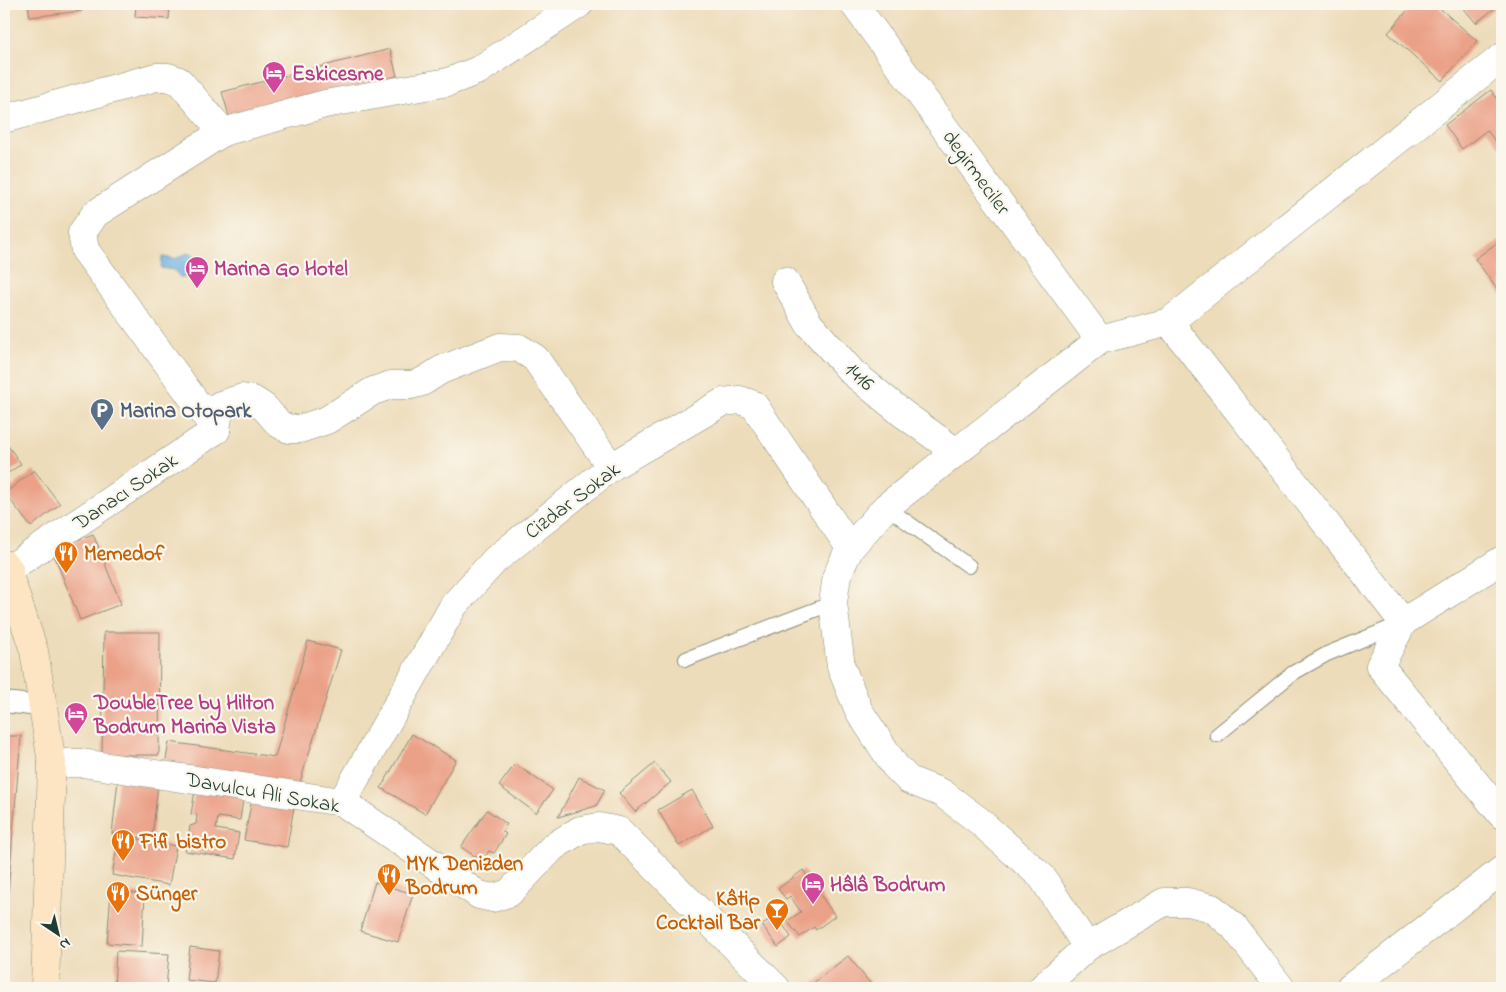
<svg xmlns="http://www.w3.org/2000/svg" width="1506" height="992" viewBox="0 0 1506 992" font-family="'Indie Flower',sans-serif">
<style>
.water{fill:#6fb0e3;stroke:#47768c}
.building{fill:#eba188}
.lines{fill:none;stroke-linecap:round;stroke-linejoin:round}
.service-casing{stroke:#868c77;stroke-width:16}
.pedestrian-casing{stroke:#868c77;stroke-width:22}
.minor-casing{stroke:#868c77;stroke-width:29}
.secondary-casing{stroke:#868c77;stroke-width:29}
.service{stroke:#fff;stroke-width:14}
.pedestrian{stroke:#fff;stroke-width:20}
.minor{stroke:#fff;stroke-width:28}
.secondary{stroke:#fde5c4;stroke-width:28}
.labels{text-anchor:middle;stroke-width:4.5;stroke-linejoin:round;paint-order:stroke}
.hotel-label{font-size:21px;font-weight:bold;fill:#b23c85;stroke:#fbf7ec;text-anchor:start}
.street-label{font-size:21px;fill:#1f3d34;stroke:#fbf7ec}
.service-label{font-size:21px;font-weight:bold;fill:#4e5e75;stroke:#fbf7ec;text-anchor:start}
.food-label{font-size:21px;font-weight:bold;fill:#c56008;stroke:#fbf7ec;text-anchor:start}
</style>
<rect width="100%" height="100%" fill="#fbf7ec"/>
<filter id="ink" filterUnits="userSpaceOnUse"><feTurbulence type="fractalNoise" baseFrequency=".02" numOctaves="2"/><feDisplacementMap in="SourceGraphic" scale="10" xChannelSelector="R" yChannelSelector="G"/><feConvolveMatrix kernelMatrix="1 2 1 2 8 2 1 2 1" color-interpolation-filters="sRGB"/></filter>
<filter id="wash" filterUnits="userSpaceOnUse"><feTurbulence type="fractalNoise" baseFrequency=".0096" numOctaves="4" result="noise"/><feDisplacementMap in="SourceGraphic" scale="20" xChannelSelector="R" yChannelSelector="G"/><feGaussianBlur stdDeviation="1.12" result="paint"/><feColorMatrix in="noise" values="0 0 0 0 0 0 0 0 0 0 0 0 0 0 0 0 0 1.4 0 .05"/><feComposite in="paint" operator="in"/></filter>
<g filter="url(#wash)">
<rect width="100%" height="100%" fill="#eddcba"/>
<polygon class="water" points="188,253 199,258 198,269 187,277 180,277 174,270 161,268 162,257 175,259"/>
<g id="blocks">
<g class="building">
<polygon points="28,4 81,4 82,11 30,17"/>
<polygon points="136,4 170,4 169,19 135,17"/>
<polygon points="1413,4 1435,4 1477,41 1442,81 1388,33"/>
<polygon points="1460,4 1500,4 1476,23"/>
<polygon points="390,49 397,76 230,119 222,92"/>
<polygon points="1491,90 1502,105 1502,151 1487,130 1462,149 1445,125"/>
<polygon points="1502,239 1502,296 1475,259"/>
<polygon points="4,440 21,464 4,476"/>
<polygon points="34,470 60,504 31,527 5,493"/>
<polygon points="93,534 121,604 80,620 52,550"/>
<polygon points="104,632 160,632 159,755 102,755"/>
<polygon points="308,641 341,650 297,792 164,771 169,742 275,757"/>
<polygon points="412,734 456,760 425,814 381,788"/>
<polygon points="4,736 21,736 5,929 4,929"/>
<polygon points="655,763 671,782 635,812 619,793"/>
<polygon points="515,764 553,790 536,813 499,786"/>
<polygon points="579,777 605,790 596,806 558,817"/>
<polygon points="118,780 158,784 152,839 112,834"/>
<polygon points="196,785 244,793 240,820 218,817 216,829 239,833 235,859 185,851 190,826 196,824 197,815 191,814"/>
<polygon points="692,790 713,826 679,846 658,810"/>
<polygon points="253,794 295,801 287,847 244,840"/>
<polygon points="487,810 507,824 502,831 506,834 494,853 489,851 482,861 461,847"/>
<polygon points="119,836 176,846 169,885 112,875"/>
<polygon points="803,870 835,916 816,930 814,927 800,937 787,921 801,912 790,896 786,899 778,889"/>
<polygon points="375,882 413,894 398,942 360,931"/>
<polygon points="111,891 145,894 142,946 107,943"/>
<polygon points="776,914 791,937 778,947 762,925"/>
<polygon points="190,947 219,951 215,983 186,980"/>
<polygon points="116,951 169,954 166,988 114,988"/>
<polygon points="848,956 874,988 809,988 808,987"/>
</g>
</g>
</g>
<g filter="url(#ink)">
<use href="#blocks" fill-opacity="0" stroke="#868c77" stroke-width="1"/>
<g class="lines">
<g class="service-casing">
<g id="service">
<polyline points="886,507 969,566"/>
<polyline points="686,659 833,603"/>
<polyline points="1217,735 1293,673 1327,654 1400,624"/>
</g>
</g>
<g class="pedestrian-casing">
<polyline id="pedestrian" points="4,702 31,705"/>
</g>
<g class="minor-casing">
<g id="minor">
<polyline points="854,4 1100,340"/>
<polyline points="4,119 156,77 168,77 179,81 223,132"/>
<polyline points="785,281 809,324 852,372 902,413 956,452"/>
<polyline points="1169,322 1403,622"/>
<polyline points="216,430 85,250 82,233 95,214 223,132 325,104 448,82 479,70 579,4"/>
<polyline points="216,430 220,405 242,398 253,400 264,407 279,424 289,429 300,429 327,420 373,391 391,385 411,385 422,382 441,370 500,347 519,348 535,358 611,467"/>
<polyline points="1502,560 1403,622 1380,666 1502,815"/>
<polyline points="9,569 216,430"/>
<polyline points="52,763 82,763 342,802 479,895 493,898 509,893 553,847 580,830 599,827 619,831 776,988"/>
<polyline points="342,802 454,605 495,560 611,467 723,402 740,400 754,405 850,548"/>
<polyline points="1087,947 1042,877 978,820 942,793 909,780 895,766 859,711 841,667 833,603 837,575 850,548 886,507 1100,340 1169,322 1502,57"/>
<polyline points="1042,988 1087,947 1164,902 1188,902 1212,908 1234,927 1281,988"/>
<polyline points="1350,988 1502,870"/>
</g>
</g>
<g class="secondary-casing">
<polyline id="secondary" points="4,564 9,569 9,575 34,651 52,763 45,988"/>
</g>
<use href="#service" class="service"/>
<use href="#pedestrian" class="pedestrian"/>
<use href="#minor" class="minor"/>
<use href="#secondary" class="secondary"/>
</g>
</g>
<defs>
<g id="hotel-pin" transform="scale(1.25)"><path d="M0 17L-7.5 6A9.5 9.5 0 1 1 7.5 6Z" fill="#d1479c" stroke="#fbf7ec"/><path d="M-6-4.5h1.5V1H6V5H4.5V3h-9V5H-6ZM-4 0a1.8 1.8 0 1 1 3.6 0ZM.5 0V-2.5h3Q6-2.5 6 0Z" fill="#fff"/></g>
<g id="parking-pin" transform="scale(1.25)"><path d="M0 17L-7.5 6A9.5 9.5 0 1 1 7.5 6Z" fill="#5c6f8a" stroke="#fbf7ec"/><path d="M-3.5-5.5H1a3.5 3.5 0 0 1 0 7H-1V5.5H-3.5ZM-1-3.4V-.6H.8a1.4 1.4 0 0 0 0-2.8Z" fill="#fff"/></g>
<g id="restaurant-pin" transform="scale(1.25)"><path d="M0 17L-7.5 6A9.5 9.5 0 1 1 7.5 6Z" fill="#e8710a" stroke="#fbf7ec"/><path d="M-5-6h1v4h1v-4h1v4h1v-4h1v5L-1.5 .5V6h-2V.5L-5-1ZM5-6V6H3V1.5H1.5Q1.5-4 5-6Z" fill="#fff"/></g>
<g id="bar-pin" transform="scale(1.25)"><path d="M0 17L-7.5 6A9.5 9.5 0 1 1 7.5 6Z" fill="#e8710a" stroke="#fbf7ec"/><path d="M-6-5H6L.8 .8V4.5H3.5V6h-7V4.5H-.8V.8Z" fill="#fff"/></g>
</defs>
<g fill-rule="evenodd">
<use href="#hotel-pin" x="274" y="73"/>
<use href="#hotel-pin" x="197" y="268"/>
<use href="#parking-pin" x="102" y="410"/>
<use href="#restaurant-pin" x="66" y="553"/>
<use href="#hotel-pin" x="76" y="714"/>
<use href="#restaurant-pin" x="123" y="841"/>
<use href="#restaurant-pin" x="389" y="875"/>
<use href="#hotel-pin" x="813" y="884"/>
<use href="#restaurant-pin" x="118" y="893"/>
<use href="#bar-pin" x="777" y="910"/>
</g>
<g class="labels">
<g class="hotel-label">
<text x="292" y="80">Eskicesme</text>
<text x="214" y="275">Marina Go Hotel</text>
<text x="94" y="709">DoubleTree by Hilton<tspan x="94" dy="24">Bodrum Marina Vista</tspan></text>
<text x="830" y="891">Hâlâ Bodrum</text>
</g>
<g class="street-label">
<text transform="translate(977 172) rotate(54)" y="7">degirmeciler</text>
<text transform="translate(860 376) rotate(42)" y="7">1416</text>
<text transform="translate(125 491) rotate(-34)" y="7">Danacı Sokak</text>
<text transform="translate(572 500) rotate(-37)" y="7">Cizdar Sokak</text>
<text transform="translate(263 792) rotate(10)" y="7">Davulcu Ali Sokak</text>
</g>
<g class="service-label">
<text x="120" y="417">Marina Otopark</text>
</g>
<g class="food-label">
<text x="84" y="560">Memedof</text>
<text x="140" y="848">Fifi bistro</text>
<text x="406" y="870">MYK Denizden<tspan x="406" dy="24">Bodrum</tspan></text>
<text x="136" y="900">Sünger</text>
<text x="760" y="905" text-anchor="end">Kâtip<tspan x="760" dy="24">Cocktail Bar</tspan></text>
</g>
</g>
<rect width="1506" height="992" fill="none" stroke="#fbf7ec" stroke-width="20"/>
<g transform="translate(58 934) rotate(145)" stroke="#fbf7ec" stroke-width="4" paint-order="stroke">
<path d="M0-4L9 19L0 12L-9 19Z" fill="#1f3d34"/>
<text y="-8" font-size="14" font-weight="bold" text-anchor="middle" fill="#1f3d34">N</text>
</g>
</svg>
